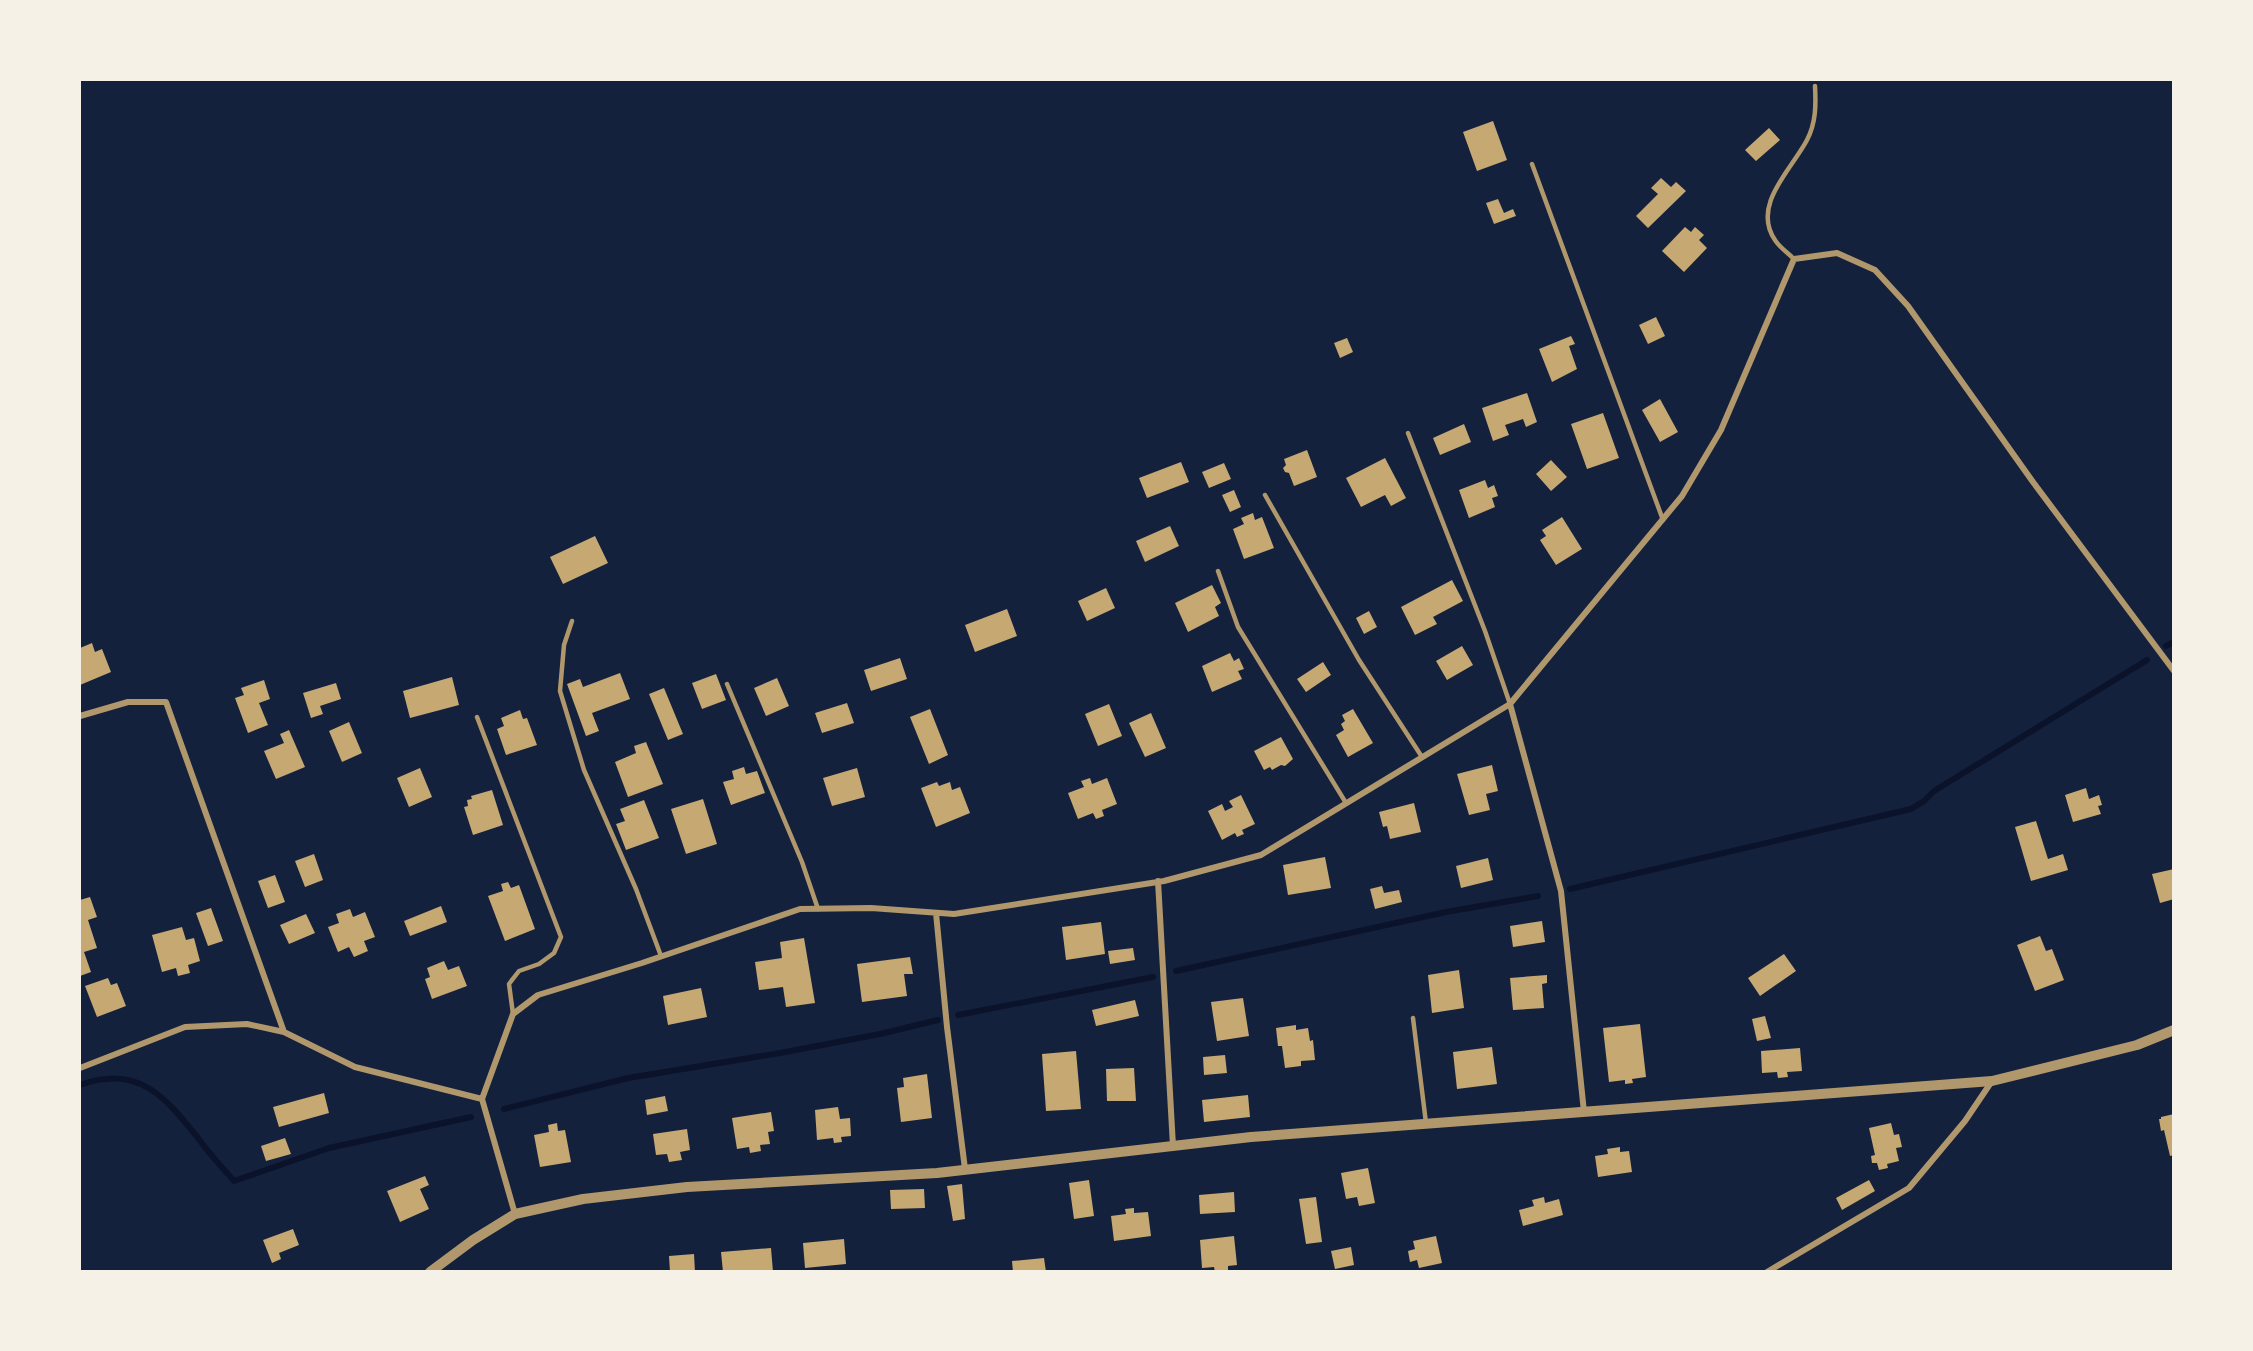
<svg xmlns="http://www.w3.org/2000/svg" width="2253" height="1351" viewBox="0 0 2253 1351" font-family="'Nunito Sans',sans-serif">
  <style>
    .lines { fill: none; stroke-linecap: round; stroke-linejoin: round }
    .stream { stroke: #0b132b; stroke-width: 6 }
    .building { fill: #c6a872 }
    .service { stroke: #b1986c; stroke-width: 4.5 }
    .minor { stroke: #b1986c; stroke-width: 6 }
    .tertiary { stroke: #b1986c; stroke-width: 10 }
  </style>
  <rect width="100%" height="100%" fill="#14213d"/>
  <g class="lines">
    <path class="stream" d="M2166,646L2174,642
      M1570,889L1911,809L1924,801L1934,791L2147,660
      M1176,971L1446,912L1538,896
      M958,1015L1153,977
      M80,1085C140,1063 167,1099 201,1142C211,1156 223,1168 234,1181L329,1148L471,1117
      M504,1109L628,1078L780,1053L880,1034L938,1020"/>
  </g>
  <path class="building" d="M1493,121L1507,160L1477,171L1463,132Z
    M1769,128L1780,140L1756,161L1745,150Z
    M1661,178L1671,187L1676,182L1686,191L1648,228L1636,216L1658,194L1651,188Z
    M1498,199L1504,213L1513,209L1516,216L1494,224L1486,203Z
    M1685,227L1691,232L1695,227L1704,235L1699,240L1707,248L1684,272L1662,251Z
    M1656,317L1665,336L1648,344L1639,325Z
    M1571,336L1575,344L1569,346L1577,369L1552,382L1539,349Z
    M1347,338L1353,352L1340,358L1334,343Z
    M1527,393L1537,422L1526,427L1523,419L1505,425L1509,435L1493,441L1482,408Z
    M1660,399L1678,432L1660,442L1642,410Z
    M1603,413L1619,458L1587,469L1571,424Z
    M1464,424L1471,442L1440,455L1433,438Z
    M1307,450L1317,477L1294,486L1289,473L1285,472L1283,468L1286,465L1284,459Z
    M1385,458L1406,498L1391,506L1385,495L1361,507L1346,478Z
    M1551,460L1567,477L1551,491L1536,474Z
    M1181,462L1189,482L1147,498L1139,478Z
    M1224,463L1231,479L1209,488L1202,472Z
    M1485,480L1488,488L1494,485L1498,496L1492,498L1495,507L1469,518L1459,490Z
    M1234,490L1241,507L1230,512L1222,495Z
    M1253,513L1255,520L1262,517L1274,548L1244,559L1233,529L1244,524L1241,518Z
    M1562,517L1582,549L1556,565L1540,540L1546,536L1542,530Z
    M1170,526L1179,546L1145,562L1136,541Z
    M595,536L608,563L563,584L550,557Z
    M1452,580L1463,601L1433,617L1437,624L1415,635L1401,607Z
    M1212,585L1221,603L1215,607L1219,616L1188,632L1175,603Z
    M1106,588L1115,608L1087,621L1078,601Z
    M1007,609L1017,636L975,652L965,625Z
    M1369,611L1377,627L1364,634L1356,618Z
    M92,643L95,652L102,649L111,672L80,685V648Z
    M1462,646L1473,665L1447,680L1436,661Z
    M1230,653L1234,661L1239,658L1244,669L1238,671L1242,679L1212,692L1202,666Z
    M900,658L907,679L871,691L864,670Z
    M1323,662L1331,675L1306,692L1297,679Z
    M620,673L630,699L592,713L599,731L586,736L567,684L580,679L583,687Z
    M716,674L726,700L702,709L692,683Z
    M452,677L459,705L410,718L403,691Z
    M777,678L789,706L766,716L754,688Z
    M264,680L270,699L259,703L268,725L248,733L235,698L244,695L241,688Z
    M336,683L341,699L320,706L323,714L311,718L303,693Z
    M664,688L683,734L668,740L649,694Z
    M847,703L854,723L822,733L815,713Z
    M1109,704L1122,736L1098,746L1085,714Z
    M930,709L948,755L929,764L910,717Z
    M1353,709L1373,743L1348,757L1336,735L1344,730L1341,724L1345,721L1342,715Z
    M520,710L523,719L527,718L537,745L506,755L497,729L504,726L501,718Z
    M1151,713L1166,748L1145,757L1129,723Z
    M349,722L362,753L342,762L329,731Z
    M289,730L305,767L276,779L264,751L284,743L280,734Z
    M1281,737L1293,759L1285,766L1281,765L1272,770L1270,767L1264,770L1254,751Z
    M646,742L663,784L628,797L615,762L636,753L634,746Z
    M1492,765L1498,791L1486,794L1490,810L1469,815L1457,774Z
    M744,767L746,774L757,771L765,793L731,805L723,782L734,779L732,771Z
    M420,768L432,797L409,807L397,778Z
    M857,768L865,797L832,806L823,778Z
    M1090,778L1092,784L1107,778L1117,804L1102,810L1104,816L1096,819L1093,813L1078,819L1068,793L1084,787L1081,781Z
    M937,782L939,786L950,782L952,790L960,787L970,813L936,827L921,788Z
    M2086,788L2089,799L2099,795L2102,805L2098,806L2101,814L2073,822L2065,795Z
    M492,790L503,825L473,835L464,807L468,806L467,800L472,799L471,796Z
    M1241,795L1255,824L1242,830L1244,834L1237,837L1235,833L1222,840L1208,811L1222,804L1225,811L1233,807L1229,801Z
    M703,799L717,844L686,854L671,809Z
    M644,800L659,838L626,850L616,824L625,821L620,809Z
    M1414,803L1421,832L1390,839L1387,826L1383,827L1379,812Z
    M2036,821L2048,859L2063,854L2068,870L2031,881L2015,827Z
    M314,854L323,880L305,887L295,861Z
    M1325,857L1331,888L1288,895L1283,865Z
    M1488,858L1493,880L1461,888L1456,866Z
    M2174,869V899L2160,903L2152,874Z
    M275,875L285,902L268,908L258,881Z
    M508,882L511,888L519,885L535,929L505,941L488,896L503,891L501,884Z
    M1382,886L1384,893L1399,890L1402,902L1375,909L1370,889Z
    M90,897L97,917L88,920L97,948L84,952L91,972L80,976V900Z
    M441,906L447,922L410,936L404,921Z
    M211,908L223,941L208,946L196,913Z
    M350,909L353,917L365,912L375,937L364,941L368,951L354,957L349,947L338,952L328,927L339,923L336,914Z
    M306,914L315,933L289,944L280,925Z
    M1542,921L1545,942L1513,947L1510,926Z
    M1101,922L1105,954L1066,960L1062,927Z
    M182,927L186,940L194,938L200,961L188,965L190,973L178,976L176,968L162,972L152,935Z
    M2040,936L2046,951L2052,949L2064,980L2035,991L2017,945Z
    M804,938L815,1003L786,1007L783,987L759,990L755,962L782,958L780,942Z
    M1133,948L1135,960L1110,964L1108,951Z
    M1784,954L1796,971L1760,996L1748,978Z
    M910,957L913,974H904L907,996L862,1002L857,964Z
    M444,961L448,970L459,966L467,986L432,999L425,979L430,977L427,968Z
    M1459,970L1464,1008L1432,1013L1428,975Z
    M1547,975V983L1542,984L1544,1008L1513,1010L1510,978Z
    M108,978L111,985L117,983L126,1006L97,1017L85,986Z
    M701,988L707,1017L668,1025L663,996Z
    M1243,998L1249,1036L1217,1041L1211,1002Z
    M1135,1000L1139,1016L1096,1026L1092,1010Z
    M1765,1016L1771,1038L1757,1041L1752,1019Z
    M1640,1024L1646,1077L1632,1079L1633,1083L1625,1084V1080L1609,1082L1603,1028Z
    M1296,1025V1030L1308,1028L1310,1041L1313,1040L1315,1060L1301,1061V1066L1285,1068L1282,1046H1278L1276,1028Z
    M1492,1047L1497,1084L1457,1089L1453,1052Z
    M1800,1048L1802,1071L1787,1072L1788,1077L1778,1078L1777,1072L1762,1073L1761,1051Z
    M1076,1051L1081,1109L1046,1111L1042,1054Z
    M1225,1055L1227,1073L1204,1075L1203,1057Z
    M1134,1068L1136,1101H1107L1106,1069Z
    M927,1074L932,1118L901,1122L897,1088L904,1087L903,1078Z
    M324,1093L329,1113L279,1127L273,1107Z
    M1248,1095L1250,1117L1204,1122L1202,1100Z
    M665,1096L668,1111L647,1115L645,1100Z
    M838,1107L840,1119L850,1118L851,1136L841,1137L842,1142L834,1143L833,1138L817,1140L815,1110Z
    M771,1112L774,1131L768,1132L770,1144L760,1145L761,1151L750,1153L749,1147L737,1149L732,1118Z
    M2174,1114V1155L2170,1156L2164,1130L2161,1131L2159,1119H2161V1117Z
    M557,1123L558,1131L565,1130L571,1162L540,1167L534,1135L549,1132L548,1125Z
    M1891,1123L1894,1135L1899,1134L1902,1147L1896,1148L1899,1161L1887,1164L1888,1168L1879,1170L1877,1163H1872L1871,1156L1875,1155L1869,1128Z
    M687,1129L690,1150L680,1152L682,1160L669,1162L667,1154L656,1155L653,1134Z
    M285,1138L291,1154L266,1161L261,1146Z
    M1620,1147V1152L1629,1151L1632,1172L1598,1177L1595,1156L1608,1154L1607,1149Z
    M1368,1168L1375,1203L1359,1206L1357,1197L1346,1199L1341,1173Z
    M425,1176L429,1185L420,1189L429,1209L400,1222L387,1191Z
    M1089,1180L1094,1216L1074,1219L1069,1183Z
    M1869,1180L1875,1191L1842,1210L1836,1198Z
    M962,1184L965,1219L953,1221L947,1186Z
    M924,1189L925,1208L891,1209L890,1190Z
    M1234,1192L1235,1212L1200,1214L1199,1195Z
    M1316,1197L1322,1242L1306,1244L1299,1199Z
    M1544,1197L1545,1203L1559,1199L1563,1215L1523,1226L1519,1210L1534,1206L1532,1200Z
    M1134,1208V1213L1148,1212L1151,1236L1114,1241L1111,1216L1126,1214L1125,1209Z
    M293,1229L299,1245L279,1253L281,1259L272,1263L263,1240Z
    M1234,1236L1237,1265L1228,1266V1272H1215L1214,1267L1202,1268L1200,1240Z
    M1436,1236L1442,1263L1419,1268L1417,1260L1410,1262L1408,1251L1415,1249L1413,1241Z
    M844,1239L846,1264L805,1268L803,1243Z
    M1351,1247L1354,1265L1335,1269L1331,1251Z
    M771,1248L773,1272H723L721,1252Z
    M694,1254L695,1272H670L669,1256Z
    M1044,1258L1046,1272H1013L1012,1261Z"/>
  <g class="lines">
    <path class="service" d="M1532,164L1663,520
      M1794,259C1788,253 1779,247 1775,240C1751,205 1792,169 1807,140C1816,123 1816,105 1815,86
      M1408,433L1485,631L1510,704
      M1265,495L1359,660L1422,757
      M1218,571L1238,627L1346,803
      M572,621L564,645L560,691L584,770L636,889L661,956
      M727,684L802,862L818,909
      M477,717L561,937L554,953L539,964L519,971L509,984L513,1014
      M1413,1018L1426,1123"/>
    <path class="minor" d="M80,716L128,702H166L284,1032L355,1067L482,1099
      M1158,881L1173,1146
      M936,913L947,1027L965,1169
      M80,1068L185,1027L247,1024L284,1032
      M1584,1112L1561,891L1510,704L1682,496L1721,430L1794,259L1837,253L1875,270L1908,306L2033,482L2174,671
      M515,1214L482,1099L513,1014L538,995L642,963L800,909L871,908L954,914L1164,881L1261,855L1510,704
      M1767,1272L1909,1188L1965,1121L1992,1081"/>
    <path class="tertiary" d="M430,1272L473,1240L515,1214L583,1199L687,1187L937,1173L1251,1137L1992,1081L2137,1045L2174,1030"/>
  </g>
  <rect width="2253" height="1351" fill="none" stroke="#f6f1e7" stroke-width="162"/>
</svg>
